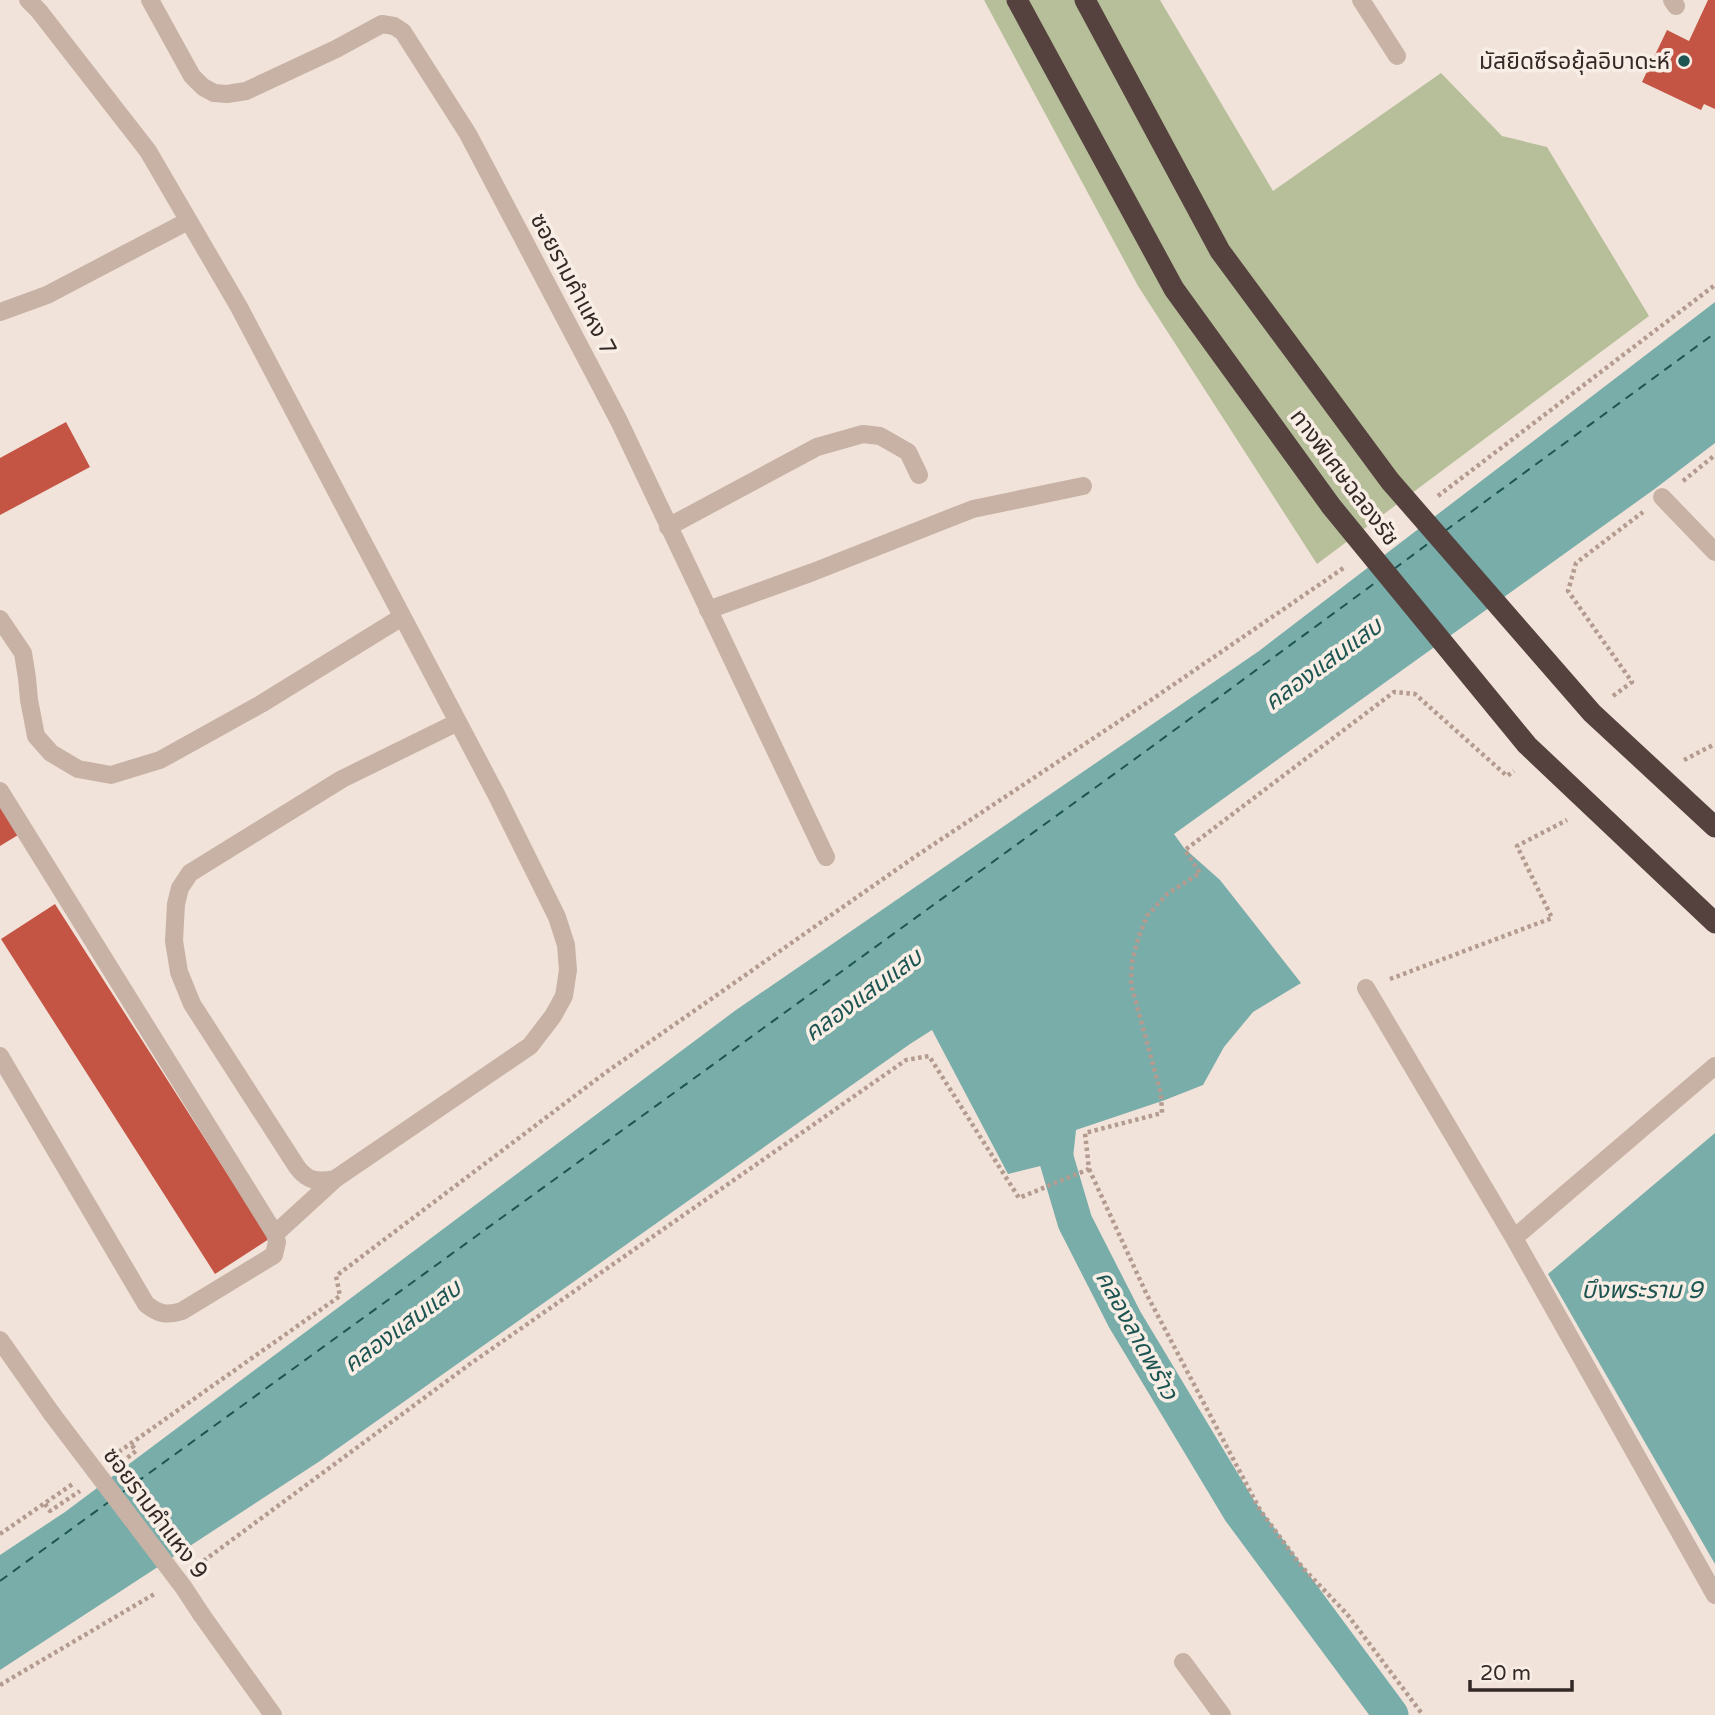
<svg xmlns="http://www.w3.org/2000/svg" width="1715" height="1715" viewBox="0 0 1715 1715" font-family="'Varela Round','Noto Sans Thai',sans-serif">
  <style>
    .green { fill: #b7bf9a }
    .water { fill: #79adaa }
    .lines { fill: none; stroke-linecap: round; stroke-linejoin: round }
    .canal { stroke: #79adaa; stroke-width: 35 }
    .ferry { stroke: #1d5552; stroke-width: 2; stroke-dasharray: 9 7; stroke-linecap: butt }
    .building { fill: #c45544 }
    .path { stroke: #b49b90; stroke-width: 4.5; stroke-dasharray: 3.5 3.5; stroke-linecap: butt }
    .lane { stroke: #c8b2a5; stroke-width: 18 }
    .street { stroke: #c8b2a5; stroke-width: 18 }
    .street-bridge { stroke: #c8b2a5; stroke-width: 18 }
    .highway-bridge { stroke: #55423e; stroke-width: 21 }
    .poi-dot { fill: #1d5552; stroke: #f9eee5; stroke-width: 2.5 }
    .labels { text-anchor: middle; stroke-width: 7; stroke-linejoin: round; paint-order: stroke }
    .poi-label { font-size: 23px; fill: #342926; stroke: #f9eee5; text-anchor: end }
    .street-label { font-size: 23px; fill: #342926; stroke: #f9eee5 }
    .water-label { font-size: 24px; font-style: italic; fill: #1d5552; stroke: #f9eee5 }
  </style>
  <rect width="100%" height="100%" fill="#f1e3d9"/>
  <path class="green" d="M984,0H1160L1273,191L1441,73L1502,136L1547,147L1649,316L1317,564L1138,286Z"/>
  <path class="water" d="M1715,302V443L1656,488L1174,834L1184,848L1220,880L1301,983L1253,1012L1224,1047L1203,1085L1165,1100L1076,1130L1073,1158L1008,1174L932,1030L910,1044L320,1461L0,1670V1555L65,1512L736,1010L1259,651Z
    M1715,1133V1564L1548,1274Z"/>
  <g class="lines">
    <path class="canal" d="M1044,1117L1075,1222L1125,1320L1240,1511L1391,1715"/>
    <path class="ferry" d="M1445,531L1715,333
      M1394,569L1429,543
      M123,1492L1150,748L1379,580
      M0,1581L110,1501"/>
  </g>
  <path class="building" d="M1708,0H1715V109L1704,104L1701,110L1642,82L1667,30L1689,41Z
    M66,422L90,467L0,515V458Z
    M0,795L23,832L0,846Z
    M55,904L269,1239L215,1274L1,939Z"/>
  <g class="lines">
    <path class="path" d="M1683,481L1715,455
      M1438,496L1715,285
      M1613,696L1632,682L1568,591L1576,563L1643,512
      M1684,760L1715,744
      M1390,979L1552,918L1517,846L1567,820
      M1089,1169L1147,1295L1260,1510L1302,1567L1347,1614L1423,1715
      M113,1456L340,1296L336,1276L605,1073L916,856L1154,698L1345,567
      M122,1462L136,1451L131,1444
      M45,1504L50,1511L80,1491
      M0,1534L74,1483
      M198,1565L470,1364L906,1060L929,1056L1019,1198L1089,1169L1085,1133L1162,1113L1161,1094L1131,984L1132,962L1138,939L1147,916L1167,894L1200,873L1185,850L1394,692L1415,694L1507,776L1514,771
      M0,1685L156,1593"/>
    <path class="lane" d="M28,0L39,11L148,151L239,307L496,794L557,917L566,945L568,970L564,996L553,1016L530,1046L335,1179C318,1182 308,1182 297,1167L192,1004L179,972L174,941L176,904L180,888L190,873L342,779L458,722
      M1672,0L1676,6
      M0,312L47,295L188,221
      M0,619L23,653L27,678L29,700L36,736L51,753L78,769L111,775L160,760L261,704L402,617
      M0,791L275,1234L277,1242L274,1255L182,1311C167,1316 158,1314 146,1304L0,1056
      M275,1234L334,1180"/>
    <path class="street" d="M150,0L192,76L203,87L214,93L227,94L246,91L336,49L382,24L394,26L403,32L468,134L619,421L826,857
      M1361,0L1397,56
      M1662,497L1715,552
      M668,527L817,447L863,434L880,436L908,452L919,475
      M708,610L813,572L973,509L1083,486
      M1366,988L1514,1238L1715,1595
      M1514,1238L1715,1066
      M0,1340L52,1414
      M201,1614L273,1715
      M1183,1662L1222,1715"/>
    <path class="street-bridge" d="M52,1414L184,1588L201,1614"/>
    <path class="highway-bridge" d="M1017,0L1174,289L1331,506L1527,745L1715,923
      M1085,0L1220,251L1390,481L1592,713L1715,827"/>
  </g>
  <circle class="poi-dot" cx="1684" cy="61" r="7"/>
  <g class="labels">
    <g class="poi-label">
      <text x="1670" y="69">มัสยิดซีรอยุ้ลอิบาดะห์</text>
    </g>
    <g class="street-label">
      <text transform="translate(574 284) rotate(62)" y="8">ซอยรามคำแหง 7</text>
      <text transform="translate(1345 477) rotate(53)" y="8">ทางพิเศษฉลองรัช</text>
      <text transform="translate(156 1513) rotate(53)" y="8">ซอยรามคำแหง 9</text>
    </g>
    <g class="water-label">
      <text transform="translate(1323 664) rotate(-36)" y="8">คลองแสนแสบ</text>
      <text transform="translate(863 995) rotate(-36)" y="8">คลองแสนแสบ</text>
      <text x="1642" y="1298">บึงพระราม 9</text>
      <text transform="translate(402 1326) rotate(-36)" y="8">คลองแสนแสบ</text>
      <text transform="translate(1137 1335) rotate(61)" y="8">คลองลาดพร้าว</text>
    </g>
  </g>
  <path d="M1470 1680v10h102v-10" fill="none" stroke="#342926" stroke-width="3.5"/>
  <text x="1480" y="1680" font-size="21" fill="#342926" stroke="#f9eee5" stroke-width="5" paint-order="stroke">20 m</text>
</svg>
